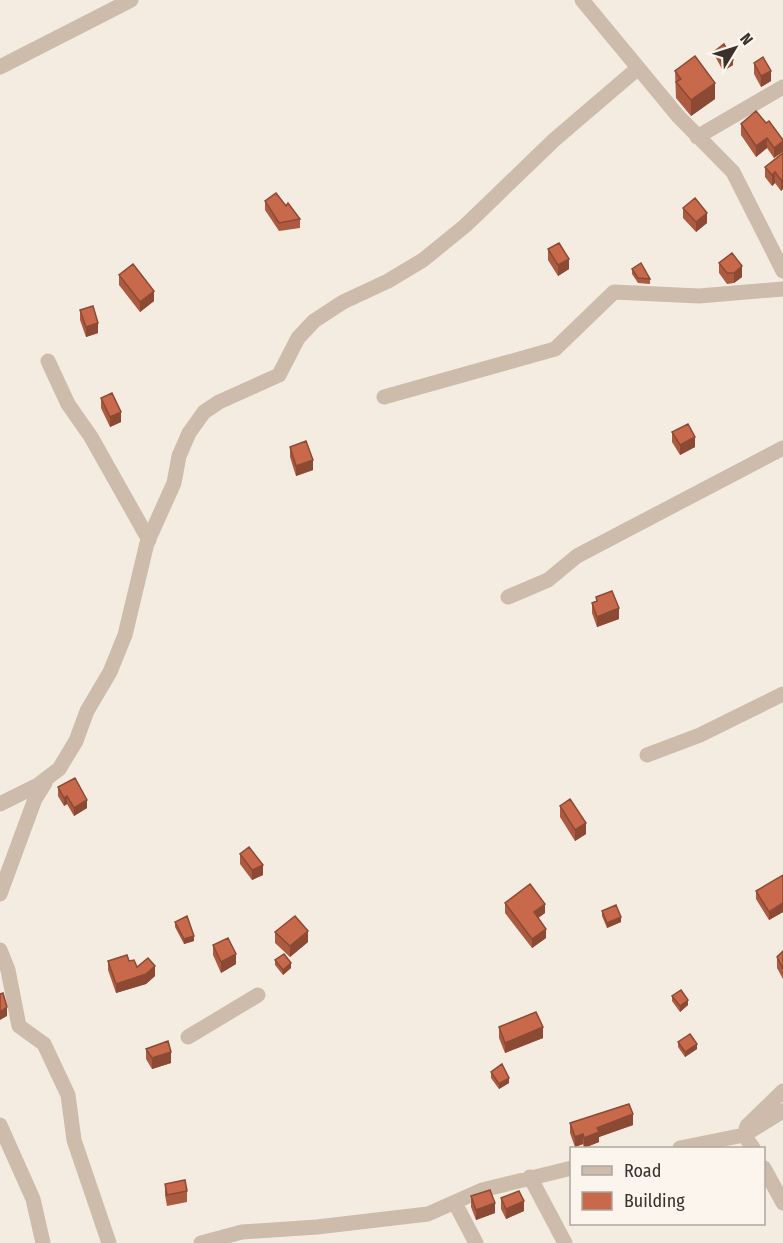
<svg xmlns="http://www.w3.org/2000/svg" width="783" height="1243" viewBox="0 0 783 1243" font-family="'Fira Sans Condensed',sans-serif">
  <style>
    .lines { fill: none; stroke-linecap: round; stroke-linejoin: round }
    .minor { stroke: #cdbbac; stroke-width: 15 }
    .wall { fill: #ac5a40 }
    .shaded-wall { fill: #8c4a34 }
    .building { fill: #c8694b; stroke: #8c4a34; stroke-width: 1.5 }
  </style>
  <rect width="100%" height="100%" fill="#f4ebe1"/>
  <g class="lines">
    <path class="minor" d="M582,0L678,116L733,172L783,271
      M0,67L131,0
      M697,137L783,87
      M48,361L68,404L91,437L149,540
      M384,397L555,349L614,292L699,296L783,289
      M508,597L548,580L577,556L783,448
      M647,755L700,735L783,694
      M0,804L38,785L59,769L76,741L87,711L110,672L125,635L147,543L174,483L179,456L189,433L204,412L219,402L279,375L298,338L314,321L343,302L388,281L423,260L466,225L554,140L637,69
      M0,894L35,799L45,783
      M0,950L8,970L19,1026L44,1044L68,1095L74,1140L109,1243
      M188,1037L258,995
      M0,1125L33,1199L43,1243
      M680,1148L744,1135L783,1111
      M753,1148L744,1135L747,1126L783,1091
      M764,1168L783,1203
      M530,1177L565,1243
      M455,1203L476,1243
      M201,1243L242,1232L317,1227L428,1214L482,1190L572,1168"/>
  </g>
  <path class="wall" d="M715,51L733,65L723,71L715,56Z
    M754,63L771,81L761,87L754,74Z
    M675,71L715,99L691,116L676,98Z
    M766,123L783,140L774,158L767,148L756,157L741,135V124Z
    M783,153V189L781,191L775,183L772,186L765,177V167Z
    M265,201L286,206L300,219V228L279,231L265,210Z
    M683,208L707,223L696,232L683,218Z
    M548,249L569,269L558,276L548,260Z
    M719,263L742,277L734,283L727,284L719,273Z
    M632,269L650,279V284L638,283L632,274Z
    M119,275L154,301L140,312L119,285Z
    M80,310L98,333L86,337L80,320Z
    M101,398L121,422L110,427L101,408Z
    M672,432L695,447L680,455L672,442Z
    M290,447L313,470L296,476L290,457Z
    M596,597L619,619L597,627L592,613V603L596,601Z
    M58,787L87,808L74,816L67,804L64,806L58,796Z
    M560,806L586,834L575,841L560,817Z
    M240,854L263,875L252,880L240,864Z
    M756,891L783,912L769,920L756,899Z
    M505,903L545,913L538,918L546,938L532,948L505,913Z
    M602,911L621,922L607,928L602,916Z
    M175,922L194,941L184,944L175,927Z
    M275,932L308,942L290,957L275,943Z
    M213,945L236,964L221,973L213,955Z
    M783,951V979L777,968V957Z
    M275,960L291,968L283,975L275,965Z
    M108,961H129L137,967L155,976L146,984L116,993L108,970Z
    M672,996L688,1005L680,1012L672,1001Z
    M499,1027L543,1038L505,1053L499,1038Z
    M678,1042L697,1049L685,1057L678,1047Z
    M146,1049L171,1063L152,1069L146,1059Z
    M491,1072L509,1083L499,1089L491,1078Z
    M570,1123L633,1125L599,1137V1142L584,1148L583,1144L575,1147L570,1133Z
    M165,1184L187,1191V1202L167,1206L165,1195Z
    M471,1196L495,1213L476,1220L471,1207Z
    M501,1198L524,1211L506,1219L501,1209Z"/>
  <path class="shaded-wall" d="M733,60V65L723,71V65Z
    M771,71V81L761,87V76Z
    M715,83V99L691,116V100Z
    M767,138V148L756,157V146Z
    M783,141V152L774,158V148Z
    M775,172V183L772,186V175Z
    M783,179V189L781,191V180Z
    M707,213V223L696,232V222Z
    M569,259V269L558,276V265Z
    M742,266V277L734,283V273Z
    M154,291V301L140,312V302Z
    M98,323V333L86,337V327Z
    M121,412V422L110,427V417Z
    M695,437V447L680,455V445Z
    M313,460V470L296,476V466Z
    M619,608V619L597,627V617Z
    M67,796V804L64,806V798Z
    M87,800V808L74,816V808Z
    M586,823V834L575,841V830Z
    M263,865V875L252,880V870Z
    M783,903V912L769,920V912Z
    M545,904V913L534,921V912Z
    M621,917V922L607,928V923Z
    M546,929V938L532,948V939Z
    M308,931V942L290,957V946Z
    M194,936V941L184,944V939Z
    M236,954V964L221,973V962Z
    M291,963V968L283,975V970Z
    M155,966V976L146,984L116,993V984Z
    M688,1000V1005L680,1012V1006Z
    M7,1007V1016L0,1020V1012Z
    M543,1027V1038L505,1053V1043Z
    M697,1044V1049L685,1057V1052Z
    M171,1052V1063L152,1069V1058Z
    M509,1078V1083L499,1089V1084Z
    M633,1114V1125L599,1137V1142L584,1148V1138L597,1128Z
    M583,1134V1144L575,1147V1137Z
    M524,1201V1211L506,1219V1209Z
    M495,1203V1213L476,1220V1210Z"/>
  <path class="building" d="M724,44L733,60L723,65L715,51Z
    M695,56L715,83L691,100L676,82L681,79L675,71Z
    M763,57L771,71L761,76L754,63Z
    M756,111L766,123L769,121L783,140V141L774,148L767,138L756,146L741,124Z
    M783,153V179L781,180L775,172L772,175L765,167Z
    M276,193L286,206L288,203L300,219L279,223L265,201Z
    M695,198L707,213L696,222L683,208Z
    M559,243L569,259L558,265L548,249Z
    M732,253L742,266L734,273H727L719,263Z
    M641,263L650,279L638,278L632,269Z
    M133,264L154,291L140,302L119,275Z
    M93,306L98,323L86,327L80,310Z
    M112,393L121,412L110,417L101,398Z
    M688,424L695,437L680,445L672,432Z
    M306,441L313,460L296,466L290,447Z
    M612,591L619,608L597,617L592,603L597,601L596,597Z
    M75,778L87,800L74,808L67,796L64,798L58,787Z
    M570,799L586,823L575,830L560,806Z
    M249,847L263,865L252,870L240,854Z
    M783,875V903L769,912L756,891Z
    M530,884L545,904L534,912L546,929L532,939L505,903Z
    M616,905L621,917L607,923L602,911Z
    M187,916L194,936L184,939L175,922Z
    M295,916L308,931L290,946L275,932Z
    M228,938L236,954L221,962L213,945Z
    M783,951V969L777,957Z
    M284,954L291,963L283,970L275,960Z
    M127,955L129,961L134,960L137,967L148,958L155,966L146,974L116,984L108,961Z
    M681,990L688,1000L680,1006L672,996Z
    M3,993L7,1007L0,1012V994Z
    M536,1012L543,1027L505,1043L499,1027Z
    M690,1034L697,1044L685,1052L678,1042Z
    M168,1041L171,1052L152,1058L146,1049Z
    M502,1064L509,1078L499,1084L491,1072Z
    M629,1104L633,1114L597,1128L599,1132L584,1138L583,1134L575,1137L570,1123Z
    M185,1180L187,1191L167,1195L165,1184Z
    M490,1190L495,1203L476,1210L471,1196Z
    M519,1191L524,1201L506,1209L501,1198Z"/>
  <rect x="570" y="1147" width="195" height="78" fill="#fbf5ee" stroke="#aea6a0" stroke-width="1.5"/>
  <rect x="582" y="1166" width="30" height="9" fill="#cdbbac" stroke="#aea6a0" stroke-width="1.5"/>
  <text x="624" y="1177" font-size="18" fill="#3b302b">Road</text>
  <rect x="582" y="1192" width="30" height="18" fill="#c8694b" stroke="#aea6a0" stroke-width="1.5"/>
  <text x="624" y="1207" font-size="18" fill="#3b302b">Building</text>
  <g transform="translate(735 48) rotate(52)" stroke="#fbf5ee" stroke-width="4.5" paint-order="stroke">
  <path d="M0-4.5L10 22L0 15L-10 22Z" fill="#3b302b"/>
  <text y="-9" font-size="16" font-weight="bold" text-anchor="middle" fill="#3b302b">N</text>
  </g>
</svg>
